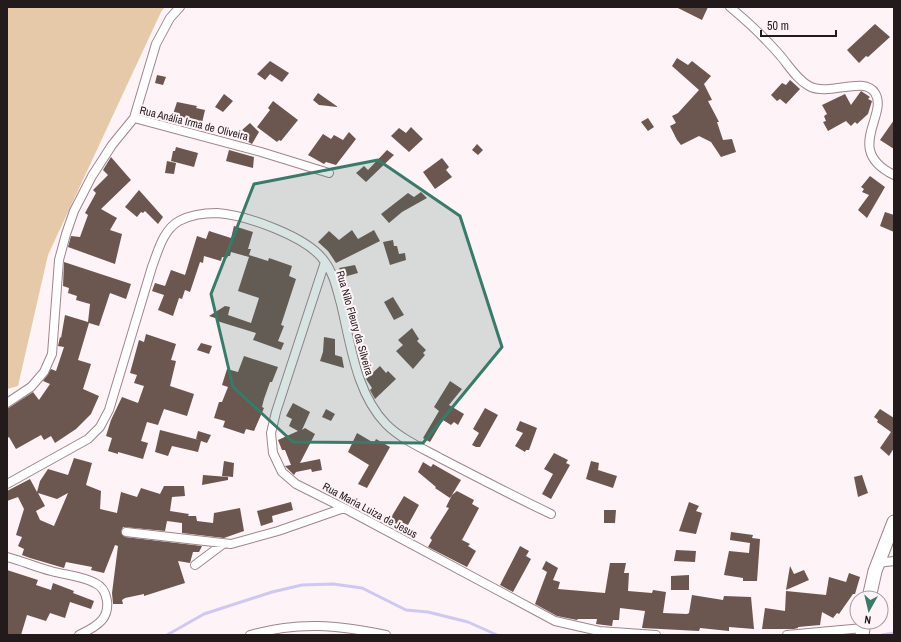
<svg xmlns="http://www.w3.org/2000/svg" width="901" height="642" viewBox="0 0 901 642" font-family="'Archivo Narrow',sans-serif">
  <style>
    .green { fill: #e6c9a9 }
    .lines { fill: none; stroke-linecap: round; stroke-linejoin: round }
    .stream { stroke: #cfc9f1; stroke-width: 3 }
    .building { fill: #6c5650; fill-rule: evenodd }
    .street-casing { stroke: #9e858b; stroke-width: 10 }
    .primary-casing { stroke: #9e858b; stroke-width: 15 }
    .street { stroke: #fff; stroke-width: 8 }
    .primary { stroke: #fff; stroke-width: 13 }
    .marked { fill: #3a7a69; fill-opacity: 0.2; stroke: #3a7a69; stroke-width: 3; stroke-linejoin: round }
    .labels { text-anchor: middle; stroke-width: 4; stroke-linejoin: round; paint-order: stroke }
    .street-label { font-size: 11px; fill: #231a1c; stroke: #fef3f6 }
  </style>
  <rect width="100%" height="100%" fill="#fef3f6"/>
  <path class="green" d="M7,7H165L161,12L48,255L18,386L7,389Z"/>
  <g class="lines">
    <path class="stream" d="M167,635L204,614L272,592L302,585L333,584L362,588L406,610L428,612L468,622L497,635
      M882,635L894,633"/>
  </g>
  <path class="building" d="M676,7H708L702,20Z
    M875,24L890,37L868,57L866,56L859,63L847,50Z
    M677,58L688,65L692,61L711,76L704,84L712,100L708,101L719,122H717L723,140L732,139L736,152L721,157L711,142L699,136L681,145L677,140L670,126L676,123L672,116L678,113L699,90L672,66Z
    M270,61L289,73L282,82L270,74L265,80L257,74Z
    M157,75L166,77L163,85L155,83Z
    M790,80L800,89L786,104L780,99L777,101L771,95L782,83L786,85Z
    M861,91L870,97L868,99L872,101L868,114L857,124L855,122L851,126L846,121L828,131L823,122L826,121L824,116L827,114L822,105L845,94L851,105Z
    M318,93L338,107L319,105L313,100Z
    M224,94L233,101L223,112L215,107Z
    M273,101L298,120L281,141L279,140L277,142L257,127L270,110L268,108Z
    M177,102L197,106L196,108L205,110L202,123L173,114Z
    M648,118L654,127L648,131L641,122Z
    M894,120V149L880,140Z
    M250,123L259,132L252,144L243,139L247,134L242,130Z
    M411,127L423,139L409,152L391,136L399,128L406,133Z
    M349,132L356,139L336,165L326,162L324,164L308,155L323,134L331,139L334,135L343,140Z
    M477,144L483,150L478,155L472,150Z
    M176,147L198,153L194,167L171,161L173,151H175Z
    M229,150L254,157L253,168L226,161Z
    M387,150L394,155L366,182L356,173L364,166L368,170Z
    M111,157L131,180L101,209L117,218L110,230L122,234L115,264L68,247L71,236L80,237L88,215L85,213L96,193L93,190L108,175L103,170Z
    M442,158L449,167L446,170L452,177L435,189L423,172Z
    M167,161L176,163L174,174L165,173Z
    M870,176L885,187L867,218L858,210L869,195L862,192L864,189L861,187Z
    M139,190L163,217L158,224L145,211L143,213L141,212L137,217L125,207Z
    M421,192L427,198L402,212L389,223L381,214L408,193L414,197Z
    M885,212L894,215V232L880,226Z
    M234,226L253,232L248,249H251L249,255L268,261L269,258L292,266L289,276L296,279L281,325L284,326L278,341L284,343L281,350L253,340L256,333L217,321L218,319L209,316L225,306L230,307L228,315L251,323L259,298L238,291L249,257L231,252L230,256H228L227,258L222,257L221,261L204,256L203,263L200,262L190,292L185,290L182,299L179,298L173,316L158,310L164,295L152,291L155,283L165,286L171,270L185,275L197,236L206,239L209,231L231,238Z
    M352,230L358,239L374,230L380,241L336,263L328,251L318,242L329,231L339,240Z
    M393,240L394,246H397L399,254L405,253L406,260L390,265L383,242Z
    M64,262L131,284L126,299L110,293L99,326L89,323L78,360L91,364L83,389L99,396L91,414L76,429L55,443L51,436L44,440L41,435L16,449L9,437L7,438V409L33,392L39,400L50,384L43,381L51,369L56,371L64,347L58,346L60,337L61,338L65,315L88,322L90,304L76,300L77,296L68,293L69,288L63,286Z
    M355,265L358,273L340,278L338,271L340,270L339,268Z
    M393,297L404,315L394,320L384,302Z
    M412,328L419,339L417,341L426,350L423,353L425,355L413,369L396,351L403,345L398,340Z
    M146,334L176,344L171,360L176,361L170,386L194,394L187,416L164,409L158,425L147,422L141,441L148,443L143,459L118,452V454L108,451L112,438L106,436L111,420L122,397L138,403L144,386L134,383L137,375L130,373L139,340L144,342Z
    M324,337L335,339V355L342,357L344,368L320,361L323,352Z
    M201,343L212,346L209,354L197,350Z
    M244,356L278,367L272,382H270L264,399L262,407L264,408L254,431L246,429L244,434L223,427L225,421L214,418L219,402H222L228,387L222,385L227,369L238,372Z
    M380,366L386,373L388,371L396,379L375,399L370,390L372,388L366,379Z
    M450,381L462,389L449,405L464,414L458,425L454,422L451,425L443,420L430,442L423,438L439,411L434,407Z
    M293,403L310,412L302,430L305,428L315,434L300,463L320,459L322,470L312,472L311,469L296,472L294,475L285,466L291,465L285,450H282L278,440L298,431L289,426L292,419L286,416Z
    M485,408L498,415L480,447H476L472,445L479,433L473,429Z
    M326,409L335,414L331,421L322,417Z
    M880,409L894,418V448L889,456L880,448L891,432L877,422L878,420L874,417Z
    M520,421L537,428L529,450H526L525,452L515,446L523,433L516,430Z
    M160,430L199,440L196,439L198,431L211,435L207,443L201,441L198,452L172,446L168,456L155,452Z
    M357,433L374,443L376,439L390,447L367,488L358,484L369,465L348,452Z
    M554,453L568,460L566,463L570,465L551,499L542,494L553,474L544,469Z
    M74,458L92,463L86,485L101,491L100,509L117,513L121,492L137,497L141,488L160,494L164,486H184L185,496L172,497L170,511L189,514L188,516H196L197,521L213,523L214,513L240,508L244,531L224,538L182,533V523L167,521L165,531L123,527L121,532L125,537L202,546L199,552H193L190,563L178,561L185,583L144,596V594L125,598L122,600L123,604H113L112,593L118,546L115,545L104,573L91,570L92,567L66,562L64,568L30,558L22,555L24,549L18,546L22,537L16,535L24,509L18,497L7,501V491L30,479L37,492L40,481L48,469L68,475ZM38,493L57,499L68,493L54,526L40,520L36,511L45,506Z
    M224,461L234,463L233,477L222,476Z
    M591,461L599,463L598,470L617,476L613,488L586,479Z
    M423,462L431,467L433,464L461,480L450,498L435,488L436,487L418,472Z
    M203,475L228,477V480L202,485Z
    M862,475L868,493L858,497L854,477Z
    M457,491L474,500L472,504L479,508L462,540L470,544L468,546L476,551L467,567L428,547L432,540L430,538L449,508L446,507L452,495Z
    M404,496L419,505L408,525L401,522L397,529L387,524Z
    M291,502L293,510L272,516L273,522L261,526L257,511Z
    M689,502L699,506L696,511L702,513L696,534L679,531Z
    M604,510H616L615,523H604Z
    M731,532L753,535L752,538L760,539L757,581H743V578L724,575L729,551L749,553L750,543L730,540Z
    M520,546L529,551L526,556L531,559L513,592L500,585Z
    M676,550L696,551L695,562L674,561Z
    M546,561L558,568L553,580L560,582L558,589L605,593L610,563H626L624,573H629L628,591L652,593L653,590L666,592L663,613L687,614L689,613L692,595L723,600L724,596L751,597L754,629L729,627V631L700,628L699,631L642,628L645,611L620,608L619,620H613L612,626L596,624L597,619H578L577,620L557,616L535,604L547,572L542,569Z
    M790,566L794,574L804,570L809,580L786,590Z
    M7,570L38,580L36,585L51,590L53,583L74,591L73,593L94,601L91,609L70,602L65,618L50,613L46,621L27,615L21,635H7Z
    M849,573L860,577L855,594H853L839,614L837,613L833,618L822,612L820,625L798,627V628L794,629H762L765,608L785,611L786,591L826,595L829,577L846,582Z
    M689,575V590H671V576Z"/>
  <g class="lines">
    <defs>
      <path id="street" d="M730,7C747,21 763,36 778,53C788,64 796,79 809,86C829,97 864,75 875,93C889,115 843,150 894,175
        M134,118L261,152L329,173
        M325,262L276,412L271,433L273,453L282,472L296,484L344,508L555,621L599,631L656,635
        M7,403L31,387L44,372L52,354L59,260L66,234L74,211L92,176L112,145L134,118L156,44L170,18L180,7
        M7,484L88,439L100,427L109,410L152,267C158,251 163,230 179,221C190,215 205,213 217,213C246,215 309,237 325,262C334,274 337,290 341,304C351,345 356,393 386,424C401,439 422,448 440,458C477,477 513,496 551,514
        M126,532L231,544L278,531L344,508
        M7,557C22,561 36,567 51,571C65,575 82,576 95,583C108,589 111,609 102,620C96,627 87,631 79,635
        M878,563L894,561
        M195,565L223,544
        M250,635C299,621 337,625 386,635
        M787,635L863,628"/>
      <path id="primary" d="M869,598L875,571L894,522
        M862,635L864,622"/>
    </defs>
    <use href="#street" class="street-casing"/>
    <use href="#primary" class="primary-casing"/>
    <use href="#street" class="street"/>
    <use href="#primary" class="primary"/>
  </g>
  <path class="marked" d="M378,160L460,216L502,347L423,443L293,442L233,387L211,294L254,184Z"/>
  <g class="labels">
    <g class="street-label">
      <text transform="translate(194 123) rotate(14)" y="4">Rua Anália Irma de Oliveira</text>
      <text transform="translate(355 323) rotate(74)" y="4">Rua Nilo Fleury da Silveira</text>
      <text transform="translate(370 510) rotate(28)" y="4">Rua Maria Luiza de Jesus</text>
    </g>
  </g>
  <rect width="901" height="642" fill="none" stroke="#231a1c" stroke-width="16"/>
  <g transform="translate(869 610) rotate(188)"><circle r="19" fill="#fef3f6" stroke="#a69c9f"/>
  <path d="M0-3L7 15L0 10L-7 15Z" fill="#3a7a69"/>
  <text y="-6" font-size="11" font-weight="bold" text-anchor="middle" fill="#231a1c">N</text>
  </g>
  <path d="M761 30v6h75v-6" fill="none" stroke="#231a1c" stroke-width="2"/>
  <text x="767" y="30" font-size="12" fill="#231a1c" stroke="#fef3f6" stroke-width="3" paint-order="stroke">50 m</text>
</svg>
